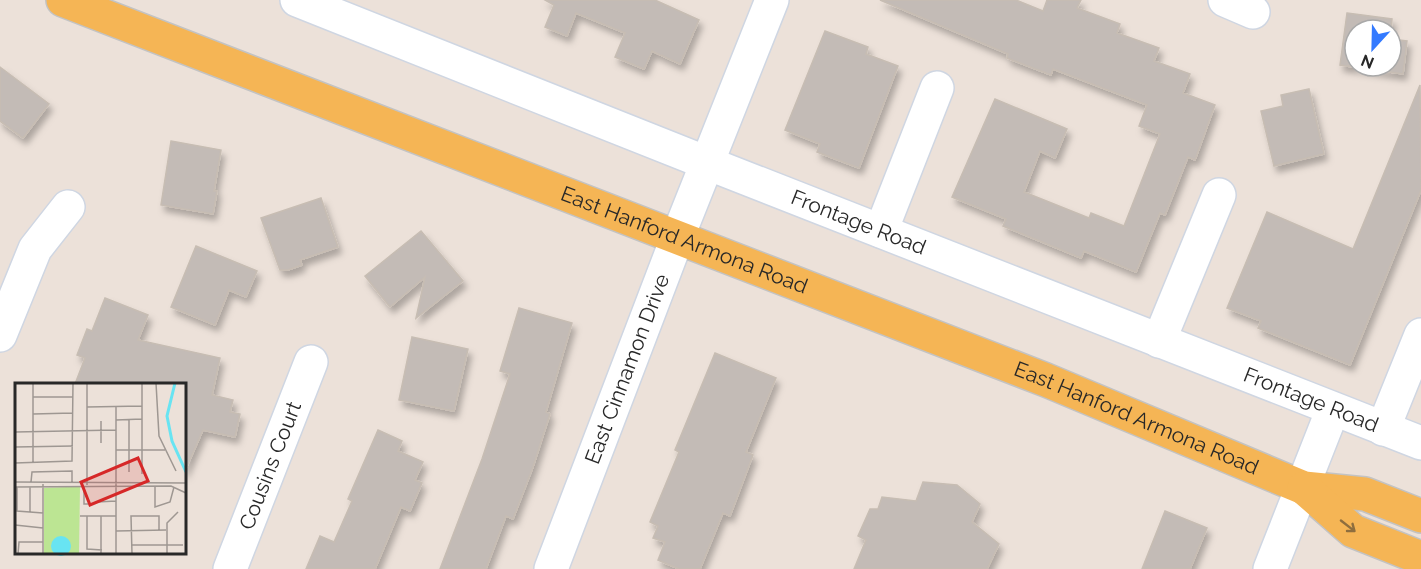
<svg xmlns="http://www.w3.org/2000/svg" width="1421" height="569" viewBox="0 0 1421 569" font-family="Raleway,sans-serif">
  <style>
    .building { fill: #c3bbb6; stroke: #c7bdb3; stroke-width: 1.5; filter: url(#shadow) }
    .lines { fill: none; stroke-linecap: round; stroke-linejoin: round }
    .minor-casing { stroke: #cfd6e2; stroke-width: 36 }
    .major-casing { stroke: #c3c3c3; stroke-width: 36 }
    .minor { stroke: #fff; stroke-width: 33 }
    .major { stroke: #f5b555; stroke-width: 33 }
    .oneway { stroke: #8e6e3e }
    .labels { text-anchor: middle; stroke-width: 6; stroke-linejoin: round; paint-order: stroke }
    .street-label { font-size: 21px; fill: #282828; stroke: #fff }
    .inset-river { fill: none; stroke: #68e4f2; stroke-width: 3 }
    .inset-road { fill: none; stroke: #9e9792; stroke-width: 1.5 }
    .view { fill: #d62828; fill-opacity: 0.15; stroke: #d62828; stroke-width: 3 }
    .inset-edge { fill: none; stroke: #282828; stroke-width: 3 }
  </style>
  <defs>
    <filter id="shadow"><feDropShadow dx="3.5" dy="6" stdDeviation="3" flood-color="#0004"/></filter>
  </defs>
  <rect width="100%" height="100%" fill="#ece1d9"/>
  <path class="building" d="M545,0H655L699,20L680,64L652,51L644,69L615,57L625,33L576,13L567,36L545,27L554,5Z
    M880,0H1016L1043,11L1047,0H1081L1077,8L1120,24L1117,33L1159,48L1154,61L1190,74L1183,93L1215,105L1195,160L1188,157L1165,215L1160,213L1136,272L1084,251L1081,258L1003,226L1006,219L952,197L995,99L1067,129L1055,158L1040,151L1024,192L1089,218L1091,213L1124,226L1160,134L1139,126L1147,105L1053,69L1051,75L1007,58L1008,54Z
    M1347,13L1392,19L1391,30H1355V66H1391V39L1407,41L1403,74L1340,65Z
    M825,31L868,47L866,54L898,66L859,168L817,152L820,144L785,130Z
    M0,67L49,104L23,138L0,121Z
    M1420,85L1421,190L1350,365L1258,328L1261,321L1227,308L1267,212L1353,249Z
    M1309,89L1324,154L1274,166L1261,111L1283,106L1281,95Z
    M171,141L221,150L214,191H217L213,214L161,205Z
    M321,198L338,247L300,260L302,265L288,270H280L261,218Z
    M421,231L463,281L416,318L425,277L390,307L365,276Z
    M196,246L257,271L246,297L229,290L215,325L171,307Z
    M105,298L148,315L138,340L220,358L212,395L233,400L230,412L240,414L235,437L203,430L184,473V384H75L85,358L77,355L87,329L92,331Z
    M519,308L572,323L546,412L550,414L533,467L513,519L506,516L486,569H440L482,459L510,374L500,371Z
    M412,337L468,349L454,411L399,400Z
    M715,353L776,378L746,452L753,455L730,516L723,513L700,569H679L658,560L665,542L653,538L658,526L650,522L679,452L675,450Z
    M378,430L402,441L398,451L423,462L415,480L422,483L410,511L401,507L375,569H306L320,536L334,542L352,501L348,499Z
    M923,482L957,485L980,504L972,522L999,544L987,569H854L866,540L858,536L870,509H878L882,497L916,501Z
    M1165,511L1207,528L1190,569H1142Z"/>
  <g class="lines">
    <defs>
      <g id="minor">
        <path id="s1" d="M297,0L707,163L1421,443"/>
        <path d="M1225,0L1253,12"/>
        <path d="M881,231L937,88"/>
        <path d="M0,335L35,249L68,207"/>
        <path d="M1159,341L1219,195"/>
        <path d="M1383,429L1421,335"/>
        <path id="s2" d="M230,569L311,362"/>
        <path id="s3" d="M551,569L678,236L772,0"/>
        <path d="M1270,569L1333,409"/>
      </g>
      <g id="major">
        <path id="s4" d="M63,0L1046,380L1304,488L1365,494L1421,516"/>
        <path d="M1304,488L1353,531L1421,558"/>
      </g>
    </defs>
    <use href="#minor" class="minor-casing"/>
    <use href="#major" class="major-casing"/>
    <use href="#minor" class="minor"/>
    <use href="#major" class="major"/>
  </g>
  <defs><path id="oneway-shaft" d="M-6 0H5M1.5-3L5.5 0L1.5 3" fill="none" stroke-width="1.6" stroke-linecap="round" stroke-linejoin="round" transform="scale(1.5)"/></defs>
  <use class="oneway" href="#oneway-shaft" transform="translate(1348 526) rotate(38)"/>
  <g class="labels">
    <g class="street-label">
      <text dy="7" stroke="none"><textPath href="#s1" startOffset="604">Frontage Road</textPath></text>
      <text dy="7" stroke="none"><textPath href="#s4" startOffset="666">East Hanford Armona Road</textPath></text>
      <text dy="7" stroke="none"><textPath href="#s3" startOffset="214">East Cinnamon Drive</textPath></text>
      <text dy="7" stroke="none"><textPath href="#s1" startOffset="1090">Frontage Road</textPath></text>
      <text dy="7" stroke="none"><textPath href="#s4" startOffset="1152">East Hanford Armona Road</textPath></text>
      <text dy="7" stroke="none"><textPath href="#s2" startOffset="111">Cousins Court</textPath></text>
    </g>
  </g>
  <g transform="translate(15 383)">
    <rect width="171" height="171" fill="#ece1d9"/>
    <path d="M51,104H65L64,171H29V105Z" fill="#bce593"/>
    <path d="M36 163a10 10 0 1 1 20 0a10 10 0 1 1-20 0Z" fill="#68e4f2"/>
    <path class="inset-river" d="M160,0L152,33L157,58L171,89"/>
    <path class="inset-road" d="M18,0V79M72,0V102M141,0L144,53L161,88M18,14H58M72,24L127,23M101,24V171M18,31L58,30M101,37L127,36M86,38V60M0,49L101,47M0,64L58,63M101,67H150M0,80L57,78L58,0M114,89V37M127,91V0M0,99L171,100M16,99L17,89L57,88V99M140,103V124L155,119L159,104M0,104L156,103L171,110M2,104V128L28,130M15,104V130M69,104V121H73M82,119L101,118M65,133H101M72,133V166L87,167M0,142L28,145M101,148L151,147M116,162H168M3,171L4,159H28M28,171V101M86,171V133M117,171L116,133H144V148M152,171V140L163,129"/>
    <path class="view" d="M123,75L133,98L75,122L66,99Z"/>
    <rect width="171" height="171" class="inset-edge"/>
  </g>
  <g transform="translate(1373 48) rotate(202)"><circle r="28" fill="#ffffff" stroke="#a9a9a9" stroke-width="1.5"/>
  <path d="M0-4.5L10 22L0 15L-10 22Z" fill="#337aff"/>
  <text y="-9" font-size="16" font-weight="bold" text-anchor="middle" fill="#282828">N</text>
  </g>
</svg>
